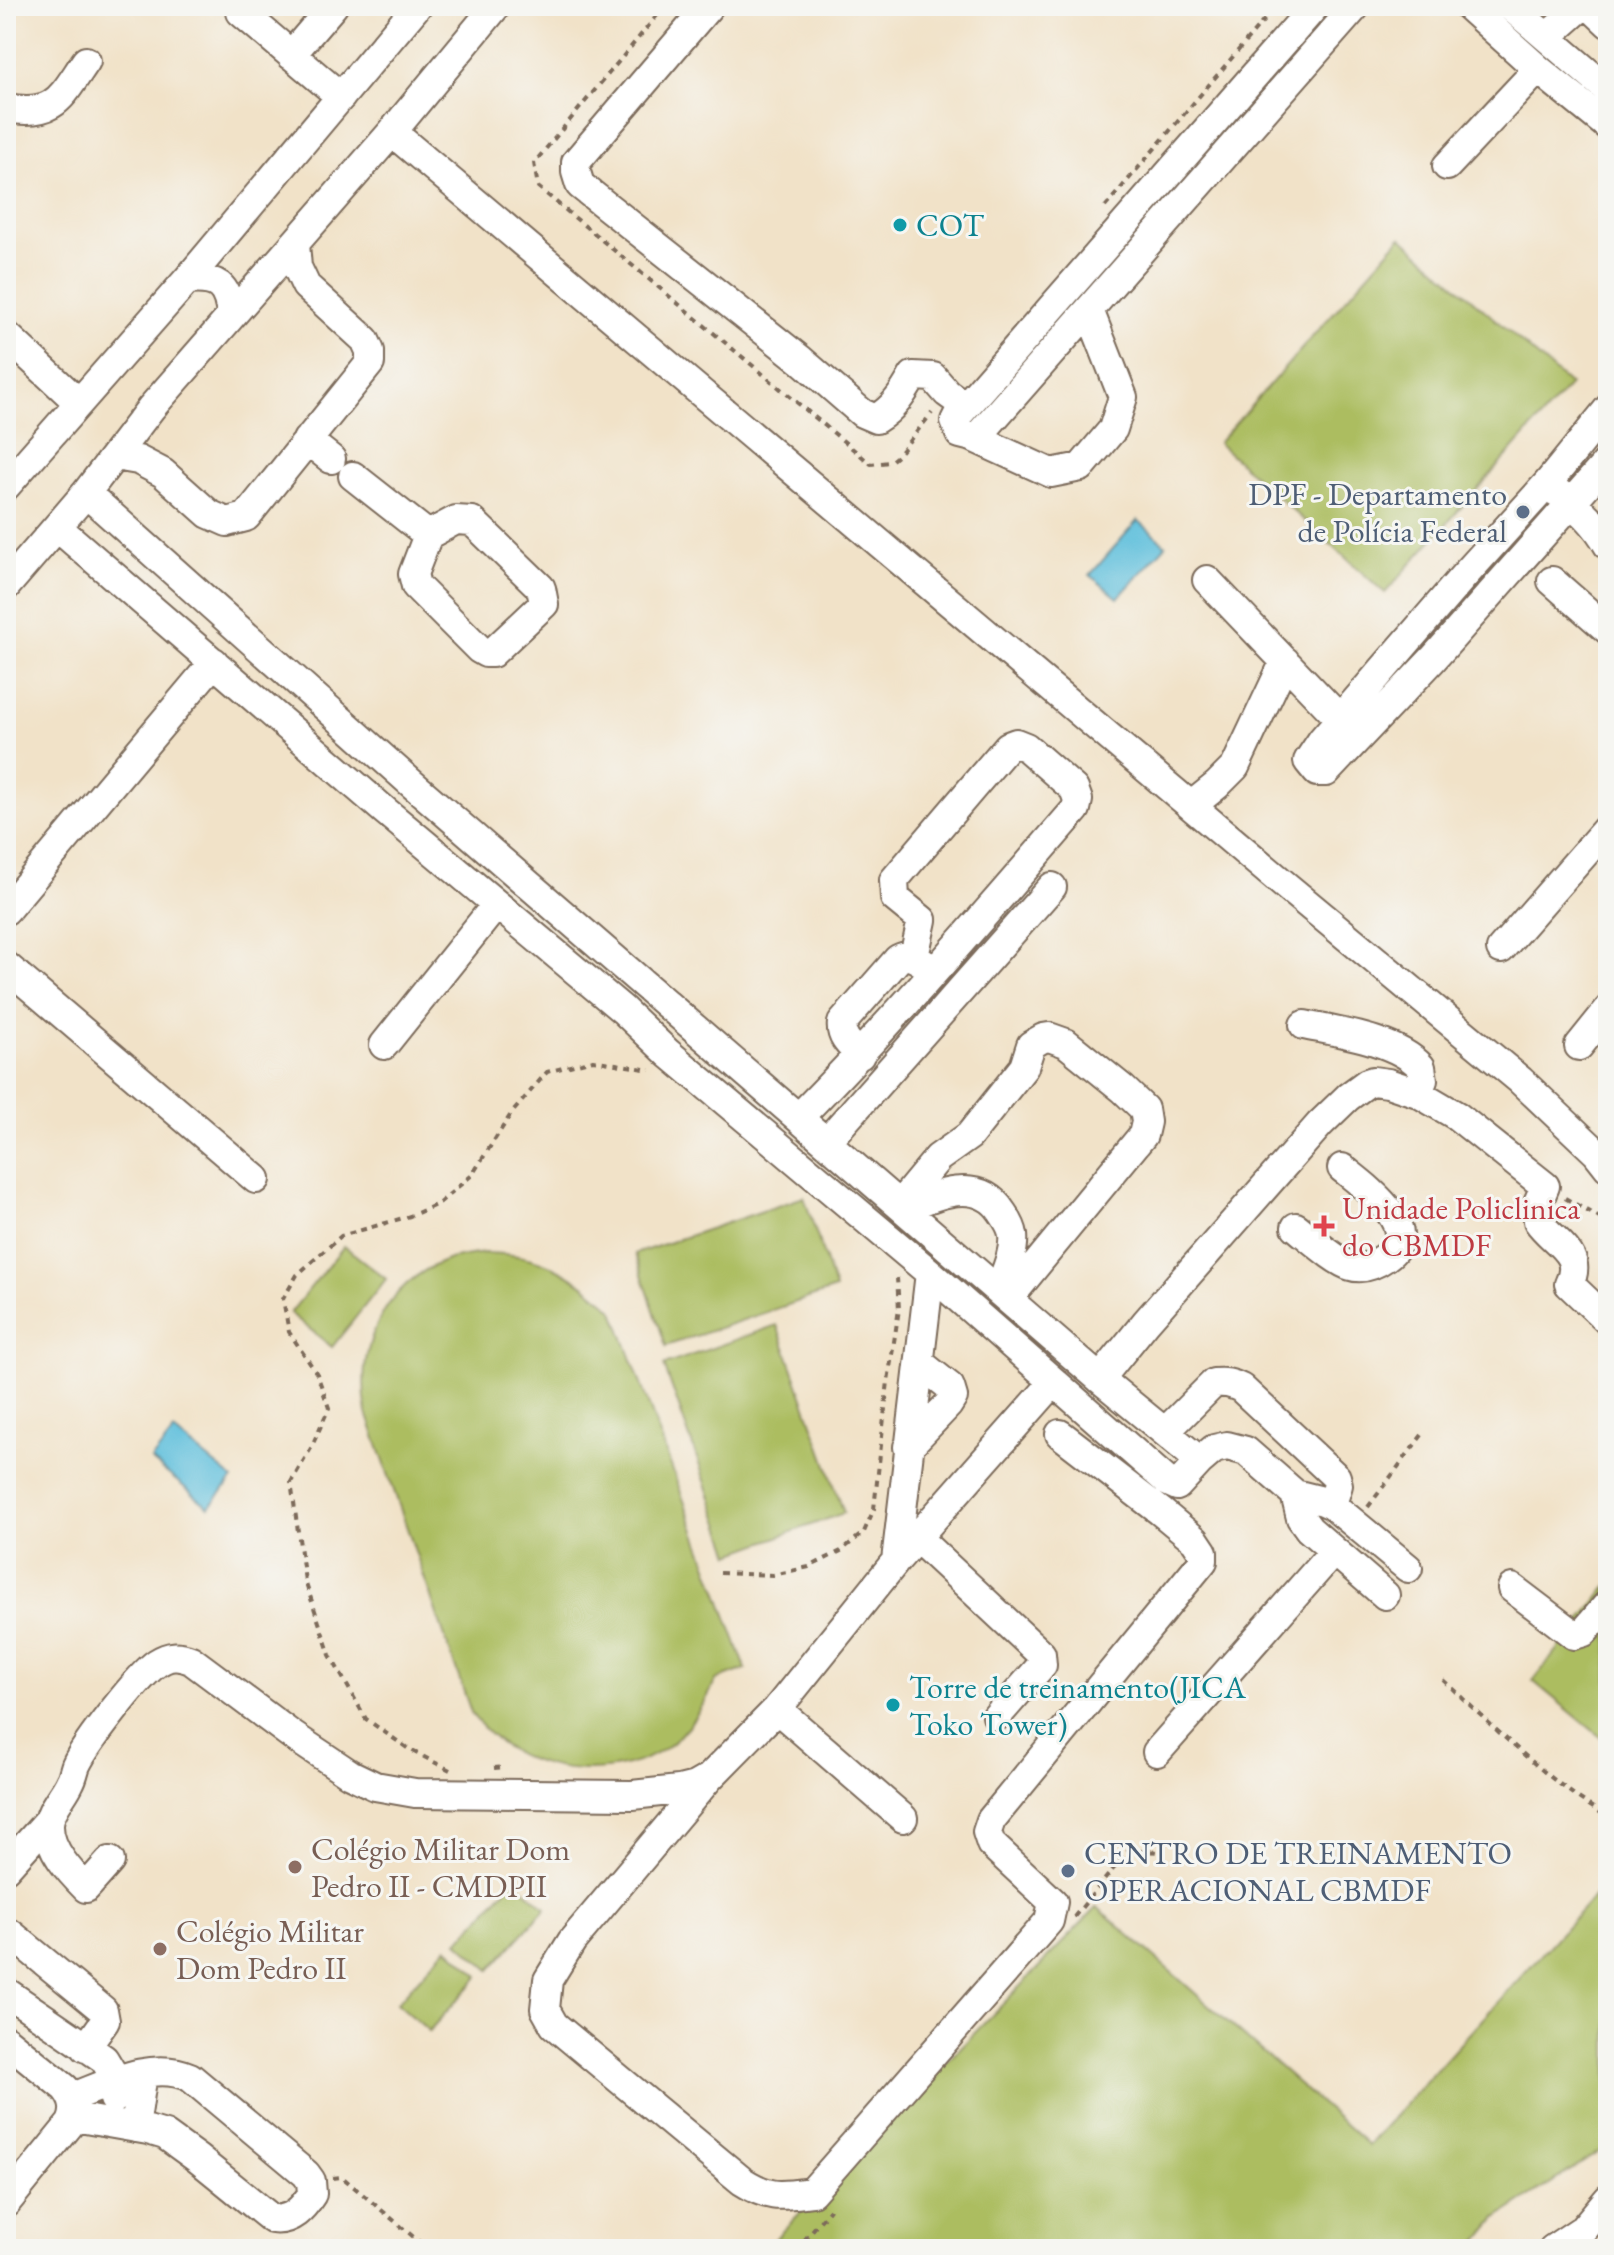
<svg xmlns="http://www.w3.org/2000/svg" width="1614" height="2255" viewBox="0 0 1614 2255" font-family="'EB Garamond',serif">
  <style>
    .green { fill: #acbd61; stroke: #747440; stroke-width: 2 }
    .water { fill: #5cbedb; stroke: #4c747c; stroke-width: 2 }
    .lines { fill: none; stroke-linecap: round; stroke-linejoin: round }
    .minor-casing { stroke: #7b6a5a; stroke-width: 32 }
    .path { stroke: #7b6a5a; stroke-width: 4; stroke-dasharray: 6 6; stroke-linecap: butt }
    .minor { stroke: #fff; stroke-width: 28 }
    .culture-dot { fill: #0f9aa8; stroke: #f6f6f2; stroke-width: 3 }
    .service-dot { fill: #5c6f8a; stroke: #f6f6f2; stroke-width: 3 }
    .health-dot { fill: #e0444e; stroke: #f6f6f2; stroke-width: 3 }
    .education-dot { fill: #8d6e63; stroke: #f6f6f2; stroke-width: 3 }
    .labels { text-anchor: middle; stroke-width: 6; stroke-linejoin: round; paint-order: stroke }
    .culture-label { font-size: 32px; fill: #0d838f; stroke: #f6f6f2; text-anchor: start }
    .service-label { font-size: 32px; fill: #4e5e75; stroke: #f6f6f2; text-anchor: end }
    .health-label { font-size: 32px; fill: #be3a42; stroke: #f6f6f2; text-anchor: start }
    .education-label { font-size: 32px; fill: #785e54; stroke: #f6f6f2; text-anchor: start }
  </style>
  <rect width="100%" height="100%" fill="#f6f6f2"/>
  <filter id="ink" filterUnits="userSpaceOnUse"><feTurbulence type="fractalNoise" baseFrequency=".0125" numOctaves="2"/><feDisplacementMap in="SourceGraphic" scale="16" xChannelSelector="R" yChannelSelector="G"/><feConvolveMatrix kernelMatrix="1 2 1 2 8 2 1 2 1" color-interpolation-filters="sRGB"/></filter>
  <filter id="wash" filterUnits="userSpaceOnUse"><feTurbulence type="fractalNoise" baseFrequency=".006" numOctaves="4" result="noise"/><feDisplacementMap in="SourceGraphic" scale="32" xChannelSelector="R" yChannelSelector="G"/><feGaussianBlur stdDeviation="1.8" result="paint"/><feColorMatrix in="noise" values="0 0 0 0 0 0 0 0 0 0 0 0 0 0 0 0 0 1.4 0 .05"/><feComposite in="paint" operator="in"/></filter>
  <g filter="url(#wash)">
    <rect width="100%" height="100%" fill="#f1e2c8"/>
    <path class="green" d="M1401,237L1570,385L1385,593L1218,443Z
      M804,1197L835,1289L666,1346L635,1254Z
      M344,1246L386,1279L332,1347L290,1313Z
      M484,1253C539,1253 575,1273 614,1311L746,1669L716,1680C705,1704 686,1734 664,1749C619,1778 554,1776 509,1749C494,1740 483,1727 472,1715L367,1413C355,1349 383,1284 447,1260C459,1256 472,1255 484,1253Z
      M777,1325L844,1513L731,1554L664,1365Z
      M1608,1586V1743L1533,1681Z
      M514,1880L546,1908L490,1970L458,1942Z
      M1608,1881V2146L1497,2218L1472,2249H765L1097,1907L1368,2145Z
      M447,1947L479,1976L429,2031L397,2003Z"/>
    <path class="water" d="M1138,520L1166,545L1118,598L1090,575Z
      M174,1431L233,1479L209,1507L151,1460Z"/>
  </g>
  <g filter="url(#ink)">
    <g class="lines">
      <defs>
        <path id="minor" d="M709,6L576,162V172L580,185L801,360L862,413L876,419C894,408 903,394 913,376L933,377L947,393L965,406
          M1315,6L958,415L955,421L960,434L972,437L978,436L1356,6
          M1468,6L1538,69L1608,126
          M1510,6L1608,90
          M1590,6L1608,23
          M241,12L341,97
          M1547,37L1582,6
          M291,55L333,6
          M6,108C56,117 61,97 86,61
          M392,132L1286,886L1520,1080L1597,1153L1608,1167
          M1447,166L1538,69
          M187,280C217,277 228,285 231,316
          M6,335L78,402
          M1608,409L1547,484L1462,578L1322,740L1308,761L1317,772H1326L1433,659L1608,461
          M972,437L1051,473L1081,467L1113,429L1123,397L1089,310
          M307,440L331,459
          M115,456L138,460L163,473L209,514L227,522L246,517L370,363V351L365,340L306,286L297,267L295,244
          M353,476L428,535
          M6,486L187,280L417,6
          M1557,492C1578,506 1596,523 1608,545
          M86,493L410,782L1100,1379L1200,1461
          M456,520L472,521L541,588L544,604L492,653H486L479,649L416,586L413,574L428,535Z
          M57,527L384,810L623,1010L668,1053L930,1273L1168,1482L1177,1486L1200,1461L1214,1449L1227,1446L1246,1451L1295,1494L1323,1501L1332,1505L1408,1568
          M1207,580L1340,719
          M1552,581L1608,630
          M6,586L86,493L151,408L392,132L496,6
          M1191,806L1217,785L1235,767L1285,661
          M6,910L214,662
          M1501,949L1608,827
          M6,966L256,1179
          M1304,1025C1338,1032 1397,1040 1421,1067L1423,1080L1418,1093
          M384,1045L496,905
          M1579,1046L1608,1010
          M860,1055C850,1045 840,1037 842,1023L898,959C910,953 915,958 926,965
          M799,1117C896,1019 985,914 1076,809L1078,800L1074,789L1026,747L1016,743L1008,746L894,880L895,898L922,920L914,957
          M827,1141L1052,887
          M900,1204L938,1158L969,1136L1024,1067L1031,1045L1043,1038L1049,1037L1066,1043L1123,1089L1144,1109L1146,1122L1143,1135L1009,1298
          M905,1209C935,1194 979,1176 1002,1212C1006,1218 1012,1226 1013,1235C1015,1252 1005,1273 999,1290
          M1296,1227C1309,1237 1336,1262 1351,1266C1363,1270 1376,1264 1386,1257C1426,1229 1364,1186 1342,1168
          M1100,1379L1146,1322L1320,1124L1348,1097L1367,1083L1373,1081L1388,1083L1418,1093L1457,1116L1545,1186L1537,1205L1538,1221C1552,1242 1585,1253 1569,1284L1608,1321
          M1165,1432L1214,1383C1225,1382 1231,1383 1241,1388L1336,1477L1338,1485L1332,1505
          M908,1447L948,1405L953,1397L950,1387L920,1363
          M1295,1494L1301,1518L1309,1529L1385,1595
          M917,1538L1041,1654L1042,1665L997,1716
          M896,1561L930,1273
          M1512,1588L1574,1635L1584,1632L1608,1604
          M777,1709L903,1818
          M1157,1752L1334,1551
          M709,1778L572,1941L548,1980L545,2009L554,2025L742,2181C770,2199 780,2196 812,2192L1049,1921L1053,1902L991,1844L987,1832L991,1820L1203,1561V1552L1195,1540L1160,1511L1060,1434
          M110,1861L86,1888C70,1872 49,1850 49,1826C48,1811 64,1796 70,1782C73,1777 74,1770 76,1765C85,1745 139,1675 157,1663C169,1655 178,1655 191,1660L293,1736L350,1774L375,1786L415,1793L632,1795L679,1790L695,1786L709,1778L777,1709L896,1561L1053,1383
          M6,1868L48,1821
          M6,1934H11L103,2010L105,2021L86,2048
          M6,1992L104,2059L113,2074L114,2099
          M6,2040L65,2088C74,2099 77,2110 71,2123L6,2203
          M73,2097C108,2084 153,2060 190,2077L306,2174L311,2181L312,2194C303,2208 291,2222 272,2219L198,2159L165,2135L148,2130L74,2117
          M135,2128L143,2073
          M1553,2249L1583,2229L1608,2199"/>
      </defs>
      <use href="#minor" class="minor-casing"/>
      <path class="path" d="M665,6L534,163L538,187L871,464L890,462L897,456L932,413
        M1105,207L1276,6
        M1565,1198L1608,1223
        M1368,1507L1422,1435
        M720,1573L773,1575L809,1567L841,1551L864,1532L874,1509L888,1381L899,1309L897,1278
        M1443,1680C1495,1728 1547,1781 1608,1817
        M494,1768L504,1767
        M450,1770L410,1750L366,1719L330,1655L305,1581L291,1482L310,1450L329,1408L317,1374L289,1332L283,1299L297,1275L341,1236L410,1216L438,1204L472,1175L511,1114L547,1072L593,1060L650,1070
        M1074,1917L1128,1851L1165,1852
        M333,2178L342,2177L428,2249
        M797,2249L830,2209"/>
      <use href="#minor" class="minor"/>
    </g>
  </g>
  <g class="culture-dot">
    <circle cx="900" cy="225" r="8"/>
    <circle cx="893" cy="1705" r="8"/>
  </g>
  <g class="service-dot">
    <circle cx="1523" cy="512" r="8"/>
    <circle cx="1068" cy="1871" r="8"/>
  </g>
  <path class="health-dot" d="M1320 1214h8v8h8v8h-8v8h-8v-8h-8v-8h8z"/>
  <g class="education-dot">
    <circle cx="295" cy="1867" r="8"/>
    <circle cx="160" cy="1949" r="8"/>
  </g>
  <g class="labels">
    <g class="culture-label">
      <text x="916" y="236">COT</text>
      <text x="909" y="1698">Torre de treinamento(JICA<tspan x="909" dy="37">Toko Tower)</tspan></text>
    </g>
    <g class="service-label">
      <text x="1507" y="505">DPF - Departamento<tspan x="1507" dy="37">de Polícia Federal</tspan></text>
      <text x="1084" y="1864" text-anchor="start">CENTRO DE TREINAMENTO<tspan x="1084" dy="37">OPERACIONAL CBMDF</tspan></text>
    </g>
    <g class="health-label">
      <text x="1342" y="1219">Unidade Policlinica<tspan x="1342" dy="37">do CBMDF</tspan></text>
    </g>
    <g class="education-label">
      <text x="311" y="1860">Colégio Militar Dom<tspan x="311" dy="37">Pedro II - CMDPII</tspan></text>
      <text x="176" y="1942">Colégio Militar<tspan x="176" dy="37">Dom Pedro II</tspan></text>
    </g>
  </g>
  <rect width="1614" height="2255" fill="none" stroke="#f6f6f2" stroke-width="32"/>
</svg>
